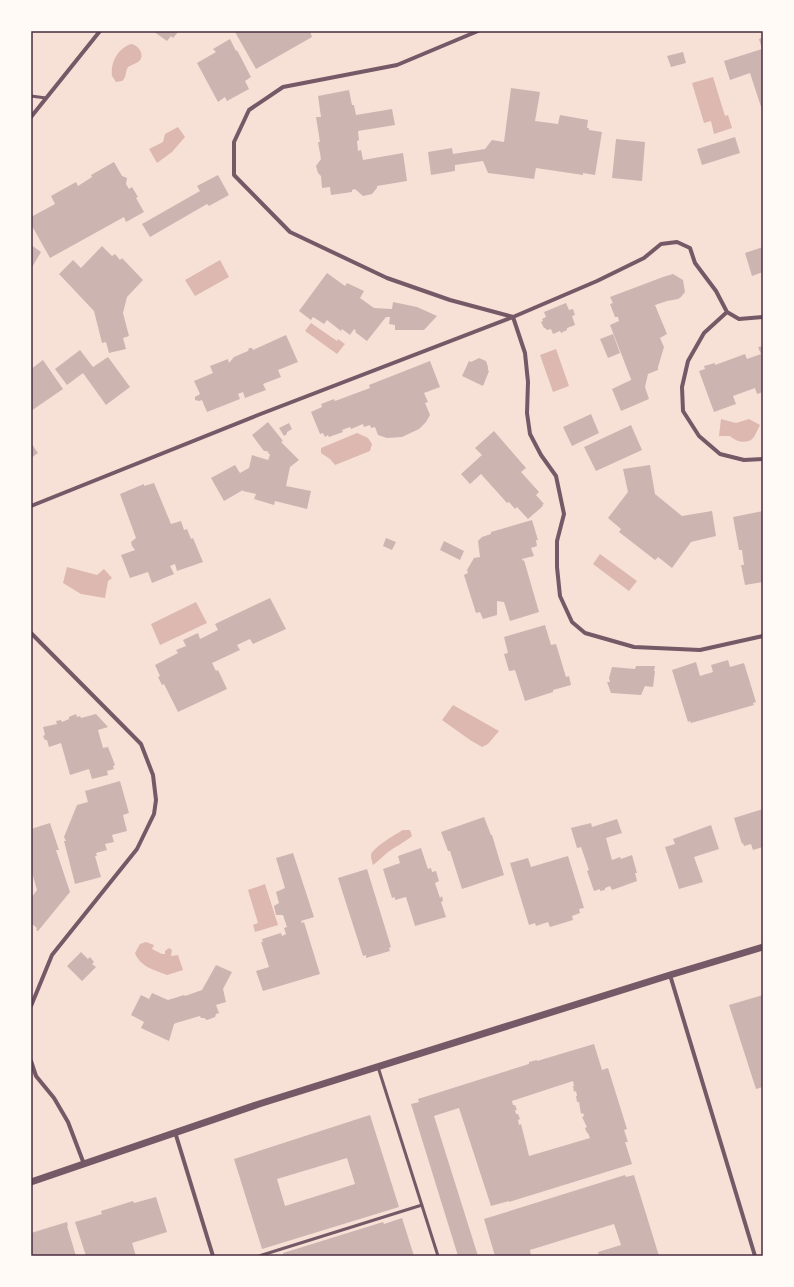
<svg xmlns="http://www.w3.org/2000/svg" width="794" height="1287" viewBox="0 0 794 1287" font-family="'Noto Serif',serif">
  <style>
    .water { fill: #dcb8b0 }
    .building { fill: #ccb4b1; fill-rule: evenodd }
    .lines { fill: none; stroke-linecap: round; stroke-linejoin: round }
    .service { stroke: #755966; stroke-width: 3 }
    .minor { stroke: #755966; stroke-width: 4 }
    .tertiary { stroke: #755966; stroke-width: 7 }
    .neatline { fill: none; stroke: #4a2c40; stroke-width: 1.5 }
  </style>
  <rect width="100%" height="100%" fill="#f7e1d7"/>
  <path class="water" d="M131,44C139,45 146,56 138,62C135,64 131,65 128,67C125,72 127,77 122,81L116,82L112,76C110,63 118,48 131,44Z
    M713,77L725,116L728,115L732,128L714,134L711,121L704,123L692,83Z
    M178,127L185,137L172,152L157,163L149,149L163,142L165,134Z
    M220,260L229,277L195,296L185,280Z
    M311,323L337,341L338,339L345,344L337,354L305,331Z
    M556,349L569,386L553,392L540,355Z
    M721,419L736,423L749,419L760,425C758,429 756,433 754,437C748,445 736,442 730,436H719Z
    M357,433L368,438L372,444L370,451L335,465L330,459L321,453V448Z
    M600,554L637,581L629,591L593,564Z
    M67,567L97,575L104,569L112,578L108,581L105,598L81,594L63,583Z
    M196,602L207,623L160,645L151,624Z
    M453,705L499,731L488,744L482,747L470,740L442,720Z
    M403,830H410L412,836C404,843 396,846 388,852C383,856 379,861 373,865C372,862 371,858 371,855C372,848 396,834 403,830Z
    M265,884L278,925L255,932L253,925L258,923L248,890Z
    M146,942L154,945L152,949L162,954H165V951L169,948L172,950L171,956L178,955L183,970L167,975C155,970 140,967 135,953L140,944Z"/>
  <path class="building" d="M153,31H179L173,38L171,36L167,41Z
    M238,31H310L312,37L256,69L235,32Z
    M763,37V113L750,73L730,80L724,61L762,49L759,39Z
    M230,39L236,51L237,50L251,77L245,81L249,89L227,101L225,97L218,102L197,63L216,52L213,49Z
    M683,52L686,63L671,67L667,56Z
    M511,88L540,92L535,121L558,124L560,115L588,120L587,128H589V130L602,132L595,175L583,173V175L536,168L534,179L488,173L483,161L455,165V171L431,175L428,152L452,148L453,154L485,149L492,140L504,142Z
    M349,90L352,105H354L356,115L392,109L395,125L358,131L359,140L357,141L358,151L361,150L363,160L403,153L407,181L377,186V188L372,194L363,196L355,189L352,190V192L331,195L330,187L322,188L321,176L318,173L316,166L321,159L318,142H320L316,117H321L318,96Z
    M735,137L740,153L702,165L697,149Z
    M616,139L645,142L642,181L612,178Z
    M114,162L122,176L127,178L126,184L129,189L132,187L138,197L136,198L144,212L126,222L124,217L50,258L31,224V217L55,204L51,196L76,182L78,186L92,177L91,175Z
    M218,175L229,195L209,206L207,204L150,237L142,224L200,191L197,186Z
    M31,245L41,252L31,269Z
    M102,246L112,256L115,254L120,260L122,258L143,280L127,297L123,313L129,336L123,338L126,349L109,353L106,342L102,343L94,311L59,274L73,260L81,268Z
    M763,247V272L752,276L745,253Z
    M327,273L345,286L347,283L364,291L360,298L374,308L392,309L393,302L417,307L437,316L424,330H395V325L389,324L390,317H386L367,341L355,332L356,331L354,329L350,335L342,329L341,331L327,320L324,324L313,317L311,320L299,311Z
    M673,274L683,280L685,292L681,297L678,299L667,301L655,305L667,334L660,338L664,347L658,367V370L648,374L645,387L649,399L621,411L612,389L631,380V379L610,325L619,321L618,317H615L610,304L613,303L610,297L663,277Z
    M566,303L569,310L573,309L575,315L572,316L575,325L567,328V330L561,333L560,331L553,334L551,329L547,330L545,328H544L541,322L543,321L542,319L546,317L544,312Z
    M613,334L620,353L608,358L600,339Z
    M286,335L298,362L278,370L281,377L263,384L266,390L245,398L243,392L238,394L240,399L207,412L202,400L199,401L195,400V397L200,394L194,381L213,373L210,366L228,359L229,363L234,357L248,351L249,348H252L253,350Z
    M763,346V392L757,394L755,388L733,396L736,404L714,412L699,371L705,369L704,366L715,363V365L745,354L747,359L761,354L758,347Z
    M80,350L93,367L108,357L130,387L106,405L83,373L67,385L55,369Z
    M479,358L486,361L488,367V370L489,371L483,386L462,376L469,361L471,362Z
    M43,360L63,389L31,411V369Z
    M430,361L440,387L424,393L428,402L425,403L430,415L426,422L419,429L402,437L387,438L378,435L375,427L371,428L370,425L364,427L363,424L351,429L350,427L342,430L343,432L329,437L328,435L325,437L323,433L320,434L311,412L322,407L321,404L334,399L335,401L370,388L369,385Z
    M591,414L599,433L572,446L563,427Z
    M268,422L283,441L281,442L299,460L290,467L286,486L311,491L307,509L275,501L274,505L254,499L256,494L243,491V490L224,501L211,478L235,465L240,473L249,468L252,455L268,460L270,455L267,451H264L252,435Z
    M289,423L292,429L287,432V434L284,436L279,428Z
    M631,425L642,450L596,471L584,447Z
    M494,431L526,468L521,472L539,492L536,495L544,504L542,505L543,506L528,519L517,507L515,509L509,502L507,503L481,474L470,484L461,474L482,455L475,448Z
    M31,443L38,453L31,458Z
    M650,465L655,494L682,516L712,511L716,536L691,542L672,568L658,557L655,560L619,532L621,529L608,518L628,492L623,469Z
    M154,483L171,524L181,521L184,530L187,529L191,539L193,538L203,562L177,571L175,564L170,566L174,574L152,583L148,572L130,578L121,555L135,550L132,546L131,542L136,538L120,494L144,484V486Z
    M763,511V582L745,585L741,565H744L742,550H739L733,517Z
    M532,520L538,540H536L537,546L531,548L534,556L522,559L523,561L524,560L539,612L510,621L504,602L497,601V615L483,619L480,612L476,613L464,575L468,573L467,570L474,558L480,557L478,541L482,537L491,534V532Z
    M386,538L396,542L392,550L383,546Z
    M444,541L464,551L460,560L440,550Z
    M270,598L286,629L253,644L250,639L237,645L240,650L212,663L216,671L218,670L227,689L178,712L164,684L162,685L158,677L160,676L155,665L178,653L176,650L186,646L183,640L198,633L200,639L218,630L215,624Z
    M545,625L551,645L556,644L566,677L569,676L571,685L553,690V692L525,701L515,670L509,671L504,654L508,653L504,637Z
    M728,660L730,667L744,663L756,702L753,703L754,705L691,723L690,721L688,722L672,670L696,662L700,676L713,672L711,665Z
    M636,666H655L654,671H655L653,687L645,686L641,695L611,693L607,682H610L609,678L612,667L635,669Z
    M76,714L77,717L80,716L81,718L96,714L108,727L98,730L103,748L108,747L115,765L113,766L114,769L107,771L108,775L92,779L89,769L70,775L61,743L49,747L47,740H45L43,736L45,735L43,727L57,724L56,721L61,720L62,722L69,719V717Z
    M120,781L129,813L123,815L127,831L112,835L114,842L105,844L107,850L96,853L97,856H95L101,877L75,884L64,841H66L64,837L77,805L88,802L85,791Z
    M763,809V847L753,850L751,844L744,846L743,843L742,844L734,818Z
    M484,817L491,835H492L504,875L462,889L450,851H448L441,832Z
    M617,819L622,833L606,838L612,860L620,857L621,859L632,855L637,873H635L637,881L612,890L610,886L605,888V890L600,891V889L594,891L587,871L589,870L581,847L577,848L571,828L591,823L592,827Z
    M50,823L59,850H56L70,892L38,931L36,930L37,928L31,923V898L37,890L31,869V829Z
    M711,825L719,849L694,857L703,882L679,889L665,847L675,844L673,839Z
    M421,848L428,869L431,868L432,872L436,871L439,881L435,883L440,898L442,896L443,901L441,902L446,917L415,926L406,897L395,900V897L392,898L383,869L400,863L398,856Z
    M293,853L314,917L301,921L302,923L304,922L320,974L263,991L256,971L269,967L261,942H263L262,939L281,933L282,936L286,934L284,928L287,927L283,915H276L274,906L279,903L276,892L285,888L276,858Z
    M568,856L584,908L579,909L580,913L572,916L573,920L550,927L548,922L536,926L535,923L529,925L510,863L528,858L531,867Z
    M367,869L391,947L389,948L390,951L366,958V955L363,956L338,878Z
    M81,952L88,959L90,957L94,962L92,964L96,967L82,981L67,966Z
    M216,965L232,972L223,989L226,1002L216,1005L219,1013L216,1014L215,1017L207,1020L204,1018H201L200,1016L176,1023L174,1024L169,1041L141,1028L144,1022L131,1015L141,995L149,999L152,993L168,1000L184,995L185,996L202,990Z
    M763,995V1087L756,1089L729,1005Z
    M594,1044L602,1070L608,1068L627,1129L624,1130L628,1142H625L632,1164L509,1202V1201L491,1206L459,1108L434,1116L478,1256H458L411,1104L419,1102L418,1099L529,1064V1062L537,1060V1061ZM573,1081L574,1086H573L574,1092L576,1091L577,1096H576L577,1102H579L581,1114L583,1113L584,1116L582,1117L587,1127L585,1128L587,1133H588L590,1138L529,1156L521,1124L519,1125L518,1120L520,1119L518,1114H516L515,1110H517L515,1105H513L512,1101Z
    M370,1115L399,1207L262,1249L234,1159ZM347,1158L355,1184L285,1206L277,1179Z
    M625,1175L626,1177L634,1175L659,1256H599L598,1252L621,1245L614,1224L530,1250L531,1256H495L484,1219Z
    M156,1197L167,1232L132,1243L136,1256H86L75,1222L102,1214L101,1211L133,1201L134,1203Z
    M402,1218L414,1256H284L283,1253L383,1222L384,1224Z
    M67,1222L68,1226H67L76,1256H31V1233Z"/>
  <g class="lines">
    <path class="service" d="M31,96L46,98
      M378,1067L438,1256
      M259,1256L422,1205"/>
    <path class="minor" d="M478,31L397,65L283,87L249,110L234,142V175L290,232L387,278L450,300L513,317L525,353L528,382L527,413L530,434L541,455L556,476L564,514L557,541V567L560,596L572,622L585,633L634,647L700,650L763,636
      M31,117L100,31
      M727,312L704,333L688,361L682,387L683,411L699,436L720,454L744,460L763,459
      M31,506L258,415L513,317L597,281L644,258L661,244L677,242L690,248L695,263L716,291L727,312L739,319L763,317
      M31,633L141,744L153,775L156,800L154,814L137,849L52,955L31,1006
      M670,975L755,1256
      M31,1061L36,1076L54,1098L68,1122L84,1164
      M175,1132L213,1256"/>
    <path class="tertiary" d="M31,1182L259,1104L670,975L763,947"/>
  </g>
  <rect width="794" height="1287" fill="none" stroke="#fffaf5" stroke-width="64"/>
  <rect x="32" y="32" width="730" height="1223" class="neatline"/>
</svg>
